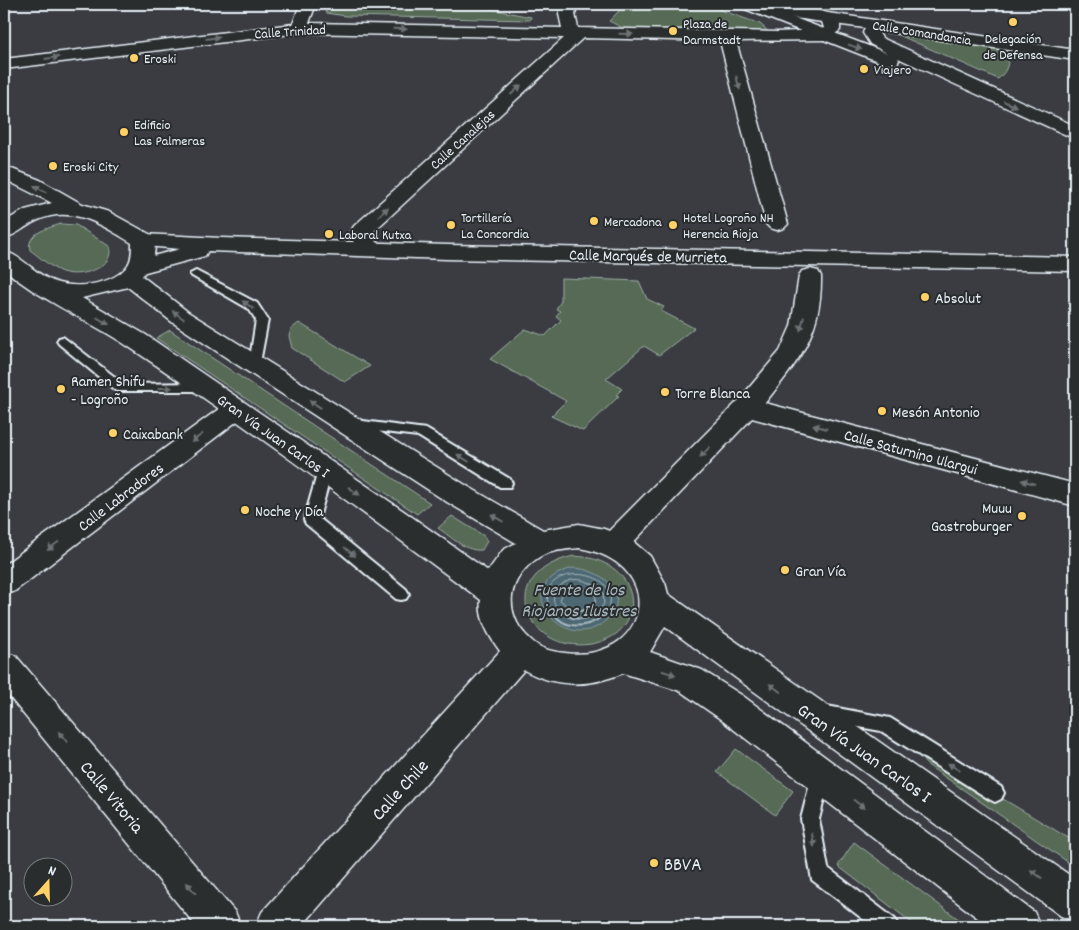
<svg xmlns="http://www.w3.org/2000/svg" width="1079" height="930" viewBox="0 0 1079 930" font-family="Dekko,sans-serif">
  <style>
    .green { fill: #566a54; stroke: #9faea6 }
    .water { fill: #4d6772; stroke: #8b9ea8 }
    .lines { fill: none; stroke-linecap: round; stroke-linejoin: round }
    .shore-far1 { stroke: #aabac2; stroke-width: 1 }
    .shore { stroke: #aabac2; stroke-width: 2 }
    .lane-casing { stroke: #e8f1f8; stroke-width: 4 }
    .street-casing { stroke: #e8f1f8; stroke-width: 3 }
    .secondary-casing { stroke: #e8f1f8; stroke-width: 3 }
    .primary-casing { stroke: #e8f1f8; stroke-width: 3 }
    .lane { fill: #2a2d2e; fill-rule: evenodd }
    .street { fill: #2a2d2e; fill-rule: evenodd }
    .secondary { fill: #2a2d2e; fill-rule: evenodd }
    .primary { fill: #2a2d2e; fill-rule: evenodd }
    .oneway { fill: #6c7275 }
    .poi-dot { fill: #ffd166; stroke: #2a2d2e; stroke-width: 2 }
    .labels { text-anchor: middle; stroke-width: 4; stroke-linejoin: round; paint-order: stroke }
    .far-poi-label { font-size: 14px; fill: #e8f1f8; stroke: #2a2d2e; text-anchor: start }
    .far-street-label { font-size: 14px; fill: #e8f1f8; stroke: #2a2d2e }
    .street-label { font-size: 16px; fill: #e8f1f8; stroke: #2a2d2e }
    .poi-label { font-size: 16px; fill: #e8f1f8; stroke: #2a2d2e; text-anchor: start }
    .water-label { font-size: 18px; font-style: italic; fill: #aabac2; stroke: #2a2d2e }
    .near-street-label { font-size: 19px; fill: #e8f1f8; stroke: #2a2d2e }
    .near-poi-label { font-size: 19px; fill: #e8f1f8; stroke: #2a2d2e; text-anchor: start }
  </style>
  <rect width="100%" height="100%" fill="#3a3c42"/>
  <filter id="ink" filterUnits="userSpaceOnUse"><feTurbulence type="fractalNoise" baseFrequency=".02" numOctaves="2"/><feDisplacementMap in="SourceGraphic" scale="10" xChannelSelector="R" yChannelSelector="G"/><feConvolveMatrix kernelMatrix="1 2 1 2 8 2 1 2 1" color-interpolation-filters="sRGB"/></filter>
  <g filter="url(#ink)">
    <path class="green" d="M327,4H465L531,17L530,20L346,16L326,13L324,9Z
      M626,4H704L760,24L769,32L625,29L609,21Z
      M900,34L1006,47C1010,59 1009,70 998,79L901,36Z
      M61,224L76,225L109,246C116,267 83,277 66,273C54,271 40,257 30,250C26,233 48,228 61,224Z
      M561,278L639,281L647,299L664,307L661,311L694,328L659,355L644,346L606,379L622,389L616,395L619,396L583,431L551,416L566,401L490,359L525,329L545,336L561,320L556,316L560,311L556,309L561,301Z
      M299,323L370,366L345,382L292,348L289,336L291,329Z
      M170,330L430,503L417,514L156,338Z
      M452,516L484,536L487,541L482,550C466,552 451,537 438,528Z
      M574,556C585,557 594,558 604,563C628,573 641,604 624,626C617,636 603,642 591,644C525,654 493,574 574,556Z
      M736,749L793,791L775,815L717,772Z
      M921,750L1075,842V867L926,764L921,758Z
      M854,842L968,926H916L838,866Z"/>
    <path class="water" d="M573,568C601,569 635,594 605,621C566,657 504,585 573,568Z"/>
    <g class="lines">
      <path class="shore-far1" d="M551,610C527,561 628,564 608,610
        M560,610L554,603L553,594C568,573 586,577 603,592L604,604L599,610
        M572,610L560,600L564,591C578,585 584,588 596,596L595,605L586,610"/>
      <path class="shore" d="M551,609C564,634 595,628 609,609
        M559,609C570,622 589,622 600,609
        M569,609L581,611L589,609"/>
      <defs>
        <path id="lane" d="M196,271L257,303L268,320L259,368L255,369L249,365L256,320L249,309L192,276L190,274Z
          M63,337L124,384L205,383L211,387L205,391H116L59,344L57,341L59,338Z
          M355,420L426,429L510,479L512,483L510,487H500L418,436L350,428L348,425Z
          M325,466L332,471L319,518L406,589L409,594L406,599L401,600L396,599L306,524L304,520L318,471Z
          M827,706L890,718L1001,787L1004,793L1001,799L995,802L989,799L881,731L821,720L818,714L821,708Z
          M821,767L827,770L830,776L819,819L828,868L895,919L898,926H872L812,880L801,819L812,776L815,770Z"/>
        <path id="street" d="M300,4H316L309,23L562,28L559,14L563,4H579L575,14L578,28L777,32L820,30L824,28L822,22C807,19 764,16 755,4H777L833,15L840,25V30L830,38L824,40L736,41L788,224L784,228L777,230L770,228L766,224L720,41L583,38L373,232L375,240L381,249L378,254L370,256L362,254L353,241L351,231L354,226L564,38L299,33L4,69V59L293,24Z
          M810,269L818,271L821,276C822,334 799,360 765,403L1075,484V506L752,418L624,552L614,556L604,552L599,544L604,536L738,401L780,351L791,326L799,276L802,271Z
          M236,400L245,403L249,409L245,415L15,591L4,595V565L227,403Z
          M4,652L16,656L235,912L241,926H196L4,690Z"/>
        <path id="secondary" d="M737,4H758L887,53L870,44L863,33L865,28L827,23L772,7L769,4H793L828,13L1075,50V60L880,31L879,33L882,38L1075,126V139L898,58L899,60L897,64H885L740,7Z
          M143,234L221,238L447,245L1075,257V271L447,259L208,251L205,256L138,274L130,272L127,267L130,262L180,249L135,245L132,240L135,235Z"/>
        <path id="primary" d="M4,166L40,180L82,204L109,212L151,235C160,249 151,265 142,276L188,312L467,486L543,530L579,524L604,529L630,539L650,556L665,583L668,594L1075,879V921L1061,916L665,626L650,652L702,670L743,696L1034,912L1040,926H988L719,718L680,691L623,673C590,687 556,688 524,670L302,926H256L262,912L500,651C490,638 478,618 481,600C365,514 249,427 129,347C89,320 41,301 4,269V251C22,256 35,274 53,281C74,290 114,285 128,265C132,259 132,250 132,243C102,225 73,205 38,220C26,225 16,236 4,238L5,221L25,210L52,203L4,179ZM128,287L172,322L447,502L516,543L503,550L488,571L405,512L146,335L82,298ZM579,548C670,563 650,664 565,653C553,652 540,649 531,640C499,612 509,572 545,554C555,550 569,549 579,548Z"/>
      </defs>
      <use href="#lane" class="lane-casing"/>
      <use href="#street" class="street-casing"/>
      <use href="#secondary" class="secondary-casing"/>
      <use href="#primary" class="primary-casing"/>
      <use href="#lane" class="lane"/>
      <use href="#street" class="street"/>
      <use href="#secondary" class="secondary"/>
      <use href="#primary" class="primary"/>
    </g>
    <defs><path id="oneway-solid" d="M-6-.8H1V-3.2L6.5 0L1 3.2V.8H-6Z" transform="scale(1.25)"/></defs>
    <g class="oneway">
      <use href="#oneway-solid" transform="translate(400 29) rotate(2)"/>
      <use href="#oneway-solid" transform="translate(626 34) rotate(1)"/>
      <use href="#oneway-solid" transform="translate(213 38) rotate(-7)"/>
      <use href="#oneway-solid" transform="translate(855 47) rotate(20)"/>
      <use href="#oneway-solid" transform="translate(52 58) rotate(-7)"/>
      <use href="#oneway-solid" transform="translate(738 83) rotate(75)"/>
      <use href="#oneway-solid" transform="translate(516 90) rotate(-42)"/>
      <use href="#oneway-solid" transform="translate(1010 104) rotate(24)"/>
      <use href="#oneway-solid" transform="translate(40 189) rotate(-151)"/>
      <use href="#oneway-solid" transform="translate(383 212) rotate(-42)"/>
      <use href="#oneway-solid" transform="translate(248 305) rotate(-144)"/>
      <use href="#oneway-solid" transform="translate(178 315) rotate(-145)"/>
      <use href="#oneway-solid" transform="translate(103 321) rotate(30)"/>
      <use href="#oneway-solid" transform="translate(802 324) rotate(105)"/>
      <use href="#oneway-solid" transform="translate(165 388) rotate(-1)"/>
      <use href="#oneway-solid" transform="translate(315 404) rotate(-147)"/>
      <use href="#oneway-solid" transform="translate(820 427) rotate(-165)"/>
      <use href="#oneway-solid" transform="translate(197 438) rotate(143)"/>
      <use href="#oneway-solid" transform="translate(705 452) rotate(134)"/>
      <use href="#oneway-solid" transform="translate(463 458) rotate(-148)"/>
      <use href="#oneway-solid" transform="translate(1028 482) rotate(-165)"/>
      <use href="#oneway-solid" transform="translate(354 491) rotate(35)"/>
      <use href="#oneway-solid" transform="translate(497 518) rotate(-149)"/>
      <use href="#oneway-solid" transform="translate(53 546) rotate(143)"/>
      <use href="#oneway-solid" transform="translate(350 552) rotate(39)"/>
      <use href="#oneway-solid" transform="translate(669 673) rotate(18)"/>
      <use href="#oneway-solid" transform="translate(775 688) rotate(-144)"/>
      <use href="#oneway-solid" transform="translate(63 737) rotate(-130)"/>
      <use href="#oneway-solid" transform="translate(954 767) rotate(-148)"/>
      <use href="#oneway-solid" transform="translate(859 804) rotate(37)"/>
      <use href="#oneway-solid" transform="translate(813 840) rotate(81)"/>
      <use href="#oneway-solid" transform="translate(1036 874) rotate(-144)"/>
      <use href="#oneway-solid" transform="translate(191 888) rotate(-130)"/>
    </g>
  </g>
  <g class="poi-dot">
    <circle cx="1013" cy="22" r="5"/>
    <circle cx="673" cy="31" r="5"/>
    <circle cx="134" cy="58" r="5"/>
    <circle cx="864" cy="69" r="5"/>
    <circle cx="124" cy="132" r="5"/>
    <circle cx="53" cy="166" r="5"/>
    <circle cx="594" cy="221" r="5"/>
    <circle cx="451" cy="225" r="5"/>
    <circle cx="673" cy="225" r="5"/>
    <circle cx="329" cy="234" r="5"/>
    <circle cx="925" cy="297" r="5"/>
    <circle cx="61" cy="389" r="5"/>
    <circle cx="665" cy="392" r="5"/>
    <circle cx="882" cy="411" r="5"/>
    <circle cx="113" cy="433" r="5"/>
    <circle cx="245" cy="510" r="5"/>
    <circle cx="1022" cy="516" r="5"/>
    <circle cx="785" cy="570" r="5"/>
    <circle cx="654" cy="863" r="5"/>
  </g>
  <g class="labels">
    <g class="far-poi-label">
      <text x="683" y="28">Plaza de<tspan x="683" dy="16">Darmstadt</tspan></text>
      <text x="1013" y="43" text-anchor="middle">Delegación<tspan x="1013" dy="16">de Defensa</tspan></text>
      <text x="144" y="63">Eroski</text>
      <text x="874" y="74">Viajero</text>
      <text x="134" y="129">Edificio<tspan x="134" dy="16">Las Palmeras</tspan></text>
      <text x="63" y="171">Eroski City</text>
      <text x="461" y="222">Tortillería<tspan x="461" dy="16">La Concordia</tspan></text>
      <text x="683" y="222">Hotel Logroño NH<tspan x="683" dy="16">Herencia Rioja</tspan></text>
      <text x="604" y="226">Mercadona</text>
      <text x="339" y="239">Laboral Kutxa</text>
    </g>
    <g class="far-street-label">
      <text transform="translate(290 31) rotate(-4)" y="5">Calle Trinidad</text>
      <text transform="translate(922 32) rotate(9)" y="5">Calle Comandancia</text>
      <text transform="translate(462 139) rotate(-42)" y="5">Calle Canalejas</text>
    </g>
    <g class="street-label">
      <text transform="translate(648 255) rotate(1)" y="6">Calle Marqués de Murrieta</text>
      <text transform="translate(274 435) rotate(35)" y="6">Gran Vía Juan Carlos I</text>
      <text transform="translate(911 451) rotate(15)" y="6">Calle Saturnino Ulargui</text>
      <text transform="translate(120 496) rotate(-37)" y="6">Calle Labradores</text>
    </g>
    <g class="poi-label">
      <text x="935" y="303">Absolut</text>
      <text x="71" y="386">Ramen Shifu<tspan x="71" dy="18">- Logroño</tspan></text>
      <text x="675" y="398">Torre Blanca</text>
      <text x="892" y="417">Mesón Antonio</text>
      <text x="123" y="439">Caixabank</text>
      <text x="1012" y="513" text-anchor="end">Muuu<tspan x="1012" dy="18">Gastroburger</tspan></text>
      <text x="255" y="516">Noche y Día</text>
      <text x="795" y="576">Gran Vía</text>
    </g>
    <g class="water-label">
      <text x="579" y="595">Fuente de los<tspan x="579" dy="21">Riojanos Ilustres</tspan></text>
    </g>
    <g class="near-street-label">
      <text transform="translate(865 752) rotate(35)" y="7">Gran Vía Juan Carlos I</text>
      <text transform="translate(399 789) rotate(-48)" y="7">Calle Chile</text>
      <text transform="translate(113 796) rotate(50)" y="7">Calle Vitoria</text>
    </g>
    <g class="near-poi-label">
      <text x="664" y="870">BBVA</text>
    </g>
  </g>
  <rect width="1079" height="930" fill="none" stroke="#2a2d2e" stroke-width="20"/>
  <rect x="10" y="10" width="1059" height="910" fill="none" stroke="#e8f1f8" stroke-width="2" filter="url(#ink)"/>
  <g transform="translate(48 882) rotate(20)"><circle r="24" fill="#2a2d2e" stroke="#767b7f"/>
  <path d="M0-4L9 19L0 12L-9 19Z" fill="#ffd166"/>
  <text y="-8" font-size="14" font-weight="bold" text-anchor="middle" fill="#e8f1f8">N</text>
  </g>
</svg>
